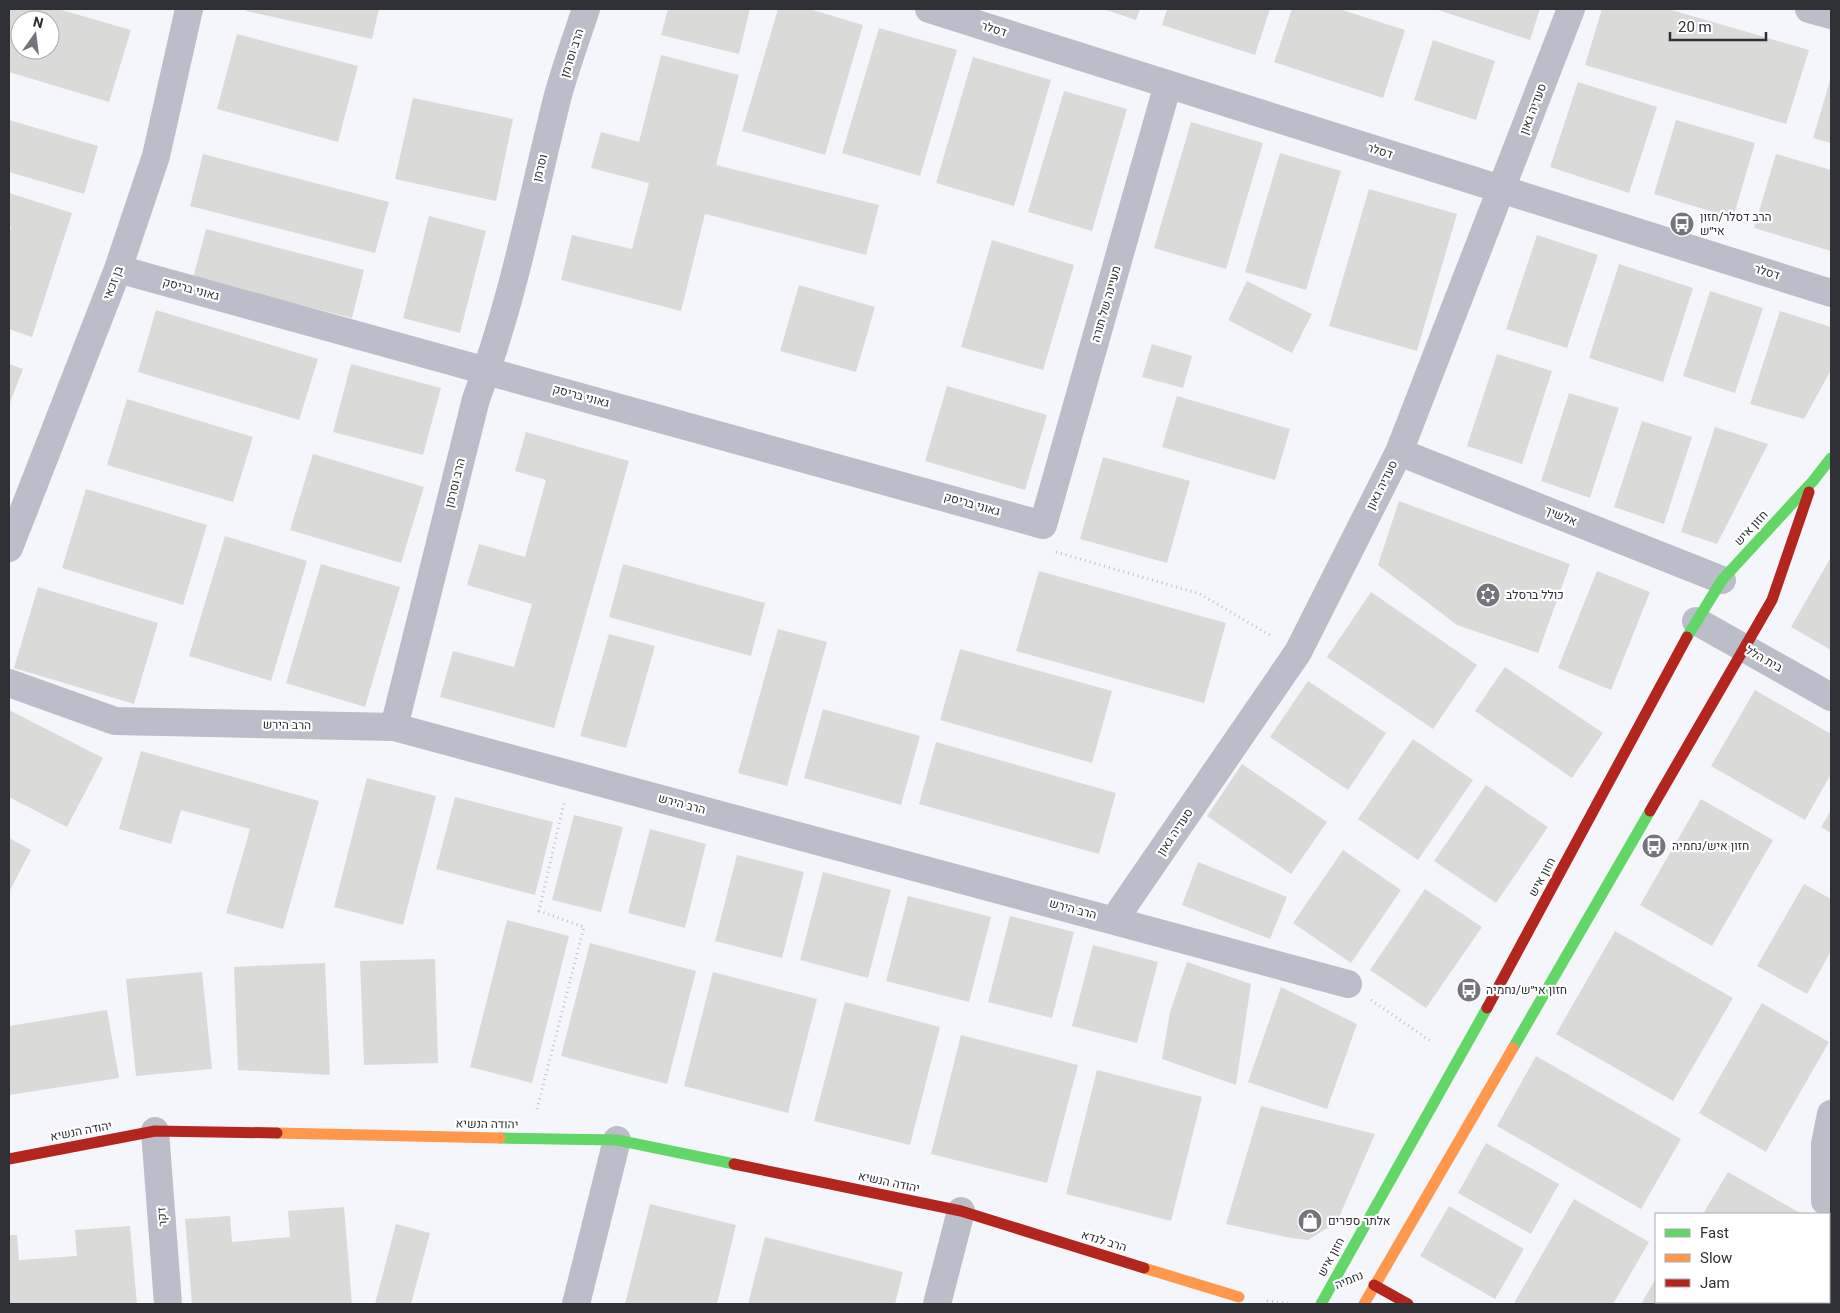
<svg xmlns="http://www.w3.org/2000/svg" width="1840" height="1313" viewBox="0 0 1840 1313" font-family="Georgia,Heebo,serif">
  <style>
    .building { fill: #dadad9; fill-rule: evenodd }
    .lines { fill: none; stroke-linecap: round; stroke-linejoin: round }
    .path { stroke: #bfc0c7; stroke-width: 3; stroke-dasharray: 1 4; stroke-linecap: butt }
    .street { stroke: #bbbdc8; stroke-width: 28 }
    .fast { stroke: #63d668; stroke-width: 11 }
    .slow { stroke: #ff974d; stroke-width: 11 }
    .jam { stroke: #b3261e; stroke-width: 11 }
    .labels { text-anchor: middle; stroke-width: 4.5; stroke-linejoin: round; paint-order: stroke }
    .street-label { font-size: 12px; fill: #2e3036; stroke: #fff }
    .poi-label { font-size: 12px; fill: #2e3036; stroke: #fff; text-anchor: start }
  </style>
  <rect width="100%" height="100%" fill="#f5f6fb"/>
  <path class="building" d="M9,9H58L131,30L109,102L9,72ZM20,20H50V50H20Z
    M247,9H379L372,39L246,11Z
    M668,9H750L739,54L661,35Z
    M778,9H809L863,25L825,155L742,131Z
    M1103,9H1140L1136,20Z
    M1167,9H1270L1255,55L1162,25Z
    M1292,9H1339L1405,30L1383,98L1274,62Z
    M1435,9H1540L1530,40Z
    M1602,9H1668L1809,50L1786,124L1585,65Z
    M879,28L957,50L920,176L842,153Z
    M237,34L358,66L338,142L217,109Z
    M1433,40L1495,61L1476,120L1414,100Z
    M661,55L739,75L716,165L879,205L866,255L705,214L681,311L561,280L572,235L632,249L649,183L591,168L601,132L639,142Z
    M973,57L1051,80L1014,206L936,183Z
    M1831,77V143L1813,138Z
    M1578,82L1657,107L1629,193L1550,167Z
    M1064,91L1127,109L1092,231L1028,212Z
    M413,98L513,119L496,201L395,179Z
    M9,120L98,146L84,194L9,172Z
    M1676,120L1755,143L1733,218L1654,194Z
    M1191,122L1263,143L1226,269L1154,248Z
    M1280,153L1341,171L1306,290L1245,272Z
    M203,154L389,202L375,253L190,206Z
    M1776,154L1831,170V251L1754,228Z
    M1369,189L1457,214L1417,351L1329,326Z
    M9,193L72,213L32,337L9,329V235L11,227L9,226Z
    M429,216L486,231L460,333L403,318Z
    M206,229L364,270L352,318L193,278Z
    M1537,235L1598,255L1567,348L1506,329Z
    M992,240L1074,265L1043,370L961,347Z
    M1619,264L1693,288L1663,382L1589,358Z
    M1247,281L1312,314L1292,353L1228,320Z
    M799,285L875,307L856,372L780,351Z
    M1710,291L1763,308L1735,393L1683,376Z
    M156,310L318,359L299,420L138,372Z
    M1780,311L1831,327V370L1804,419L1750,404Z
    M1152,344L1192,356L1183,388L1142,377Z
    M1497,354L1552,371L1522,464L1467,446Z
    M9,364L23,369L9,405Z
    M351,364L441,388L423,455L333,432Z
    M947,386L1047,415L1025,490L925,461Z
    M1569,393L1619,408L1590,498L1541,481Z
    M1177,396L1290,429L1275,480L1162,447Z
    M127,399L253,437L233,502L107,465Z
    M1642,421L1692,437L1664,524L1614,507Z
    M1715,427L1768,444L1717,544L1681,532Z
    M526,432L629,461L554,728L440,697L453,651L514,667L532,604L467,585L479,544L525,557L546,480L515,471Z
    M313,454L424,487L401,563L290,530Z
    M1103,457L1190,481L1167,563L1080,539Z
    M86,489L207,525L183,605L62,568Z
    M1399,501L1570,564L1538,653L1457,625L1378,565Z
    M225,536L307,561L271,681L189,656Z
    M1831,557V650L1791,627Z
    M321,564L400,587L365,707L286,683Z
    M623,564L765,603L751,656L609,617Z
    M1039,571L1226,623L1204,703L1016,651Z
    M1597,571L1650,592L1611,690L1558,668Z
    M38,587L158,623L134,704L14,668Z
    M1371,592L1477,665L1433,729L1327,657Z
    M778,629L827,642L787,786L738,773Z
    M609,634L655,646L626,748L580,736Z
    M960,649L1112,691L1092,763L940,720Z
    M1505,667L1603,733L1572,778L1475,711Z
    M1308,681L1386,733L1348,790L1270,737Z
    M1755,690L1831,734V774L1805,820L1711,766Z
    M823,709L920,736L901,805L804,778Z
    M9,710L103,758L67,827L9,797Z
    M1413,739L1473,780L1418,860L1358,819Z
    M936,742L1116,793L1099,854L919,804Z
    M141,751L319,801L283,929L226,913L250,829L181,810L171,844L119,829Z
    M1242,764L1327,822L1291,874L1207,816Z
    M367,778L436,796L403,925L334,907Z
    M1486,785L1548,827L1496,903L1434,861Z
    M455,797L553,822L535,895L436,869Z
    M1701,799L1773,840L1712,946L1640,905Z
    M1831,810V833L1821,827Z
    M574,815L623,827L601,912L552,900Z
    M650,829L706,844L685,928L628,913Z
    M9,838L31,850L9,892Z
    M1343,850L1401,890L1351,963L1293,923Z
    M737,855L804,872L782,958L715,941Z
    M1198,862L1287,897L1270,939L1182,905Z
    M823,872L891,890L868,978L800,960Z
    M1804,884L1831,899V951L1807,994L1757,966Z
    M1425,889L1482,927L1426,1008L1370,970Z
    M908,896L991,917L969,1002L886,981Z
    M1010,916L1074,932L1052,1018L988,1002Z
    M507,920L569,936L532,1083L470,1067Z
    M1615,931L1733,998L1673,1101L1556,1034Z
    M590,943L696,971L667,1084L561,1056Z
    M1093,945L1158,962L1137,1043L1072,1026Z
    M435,959L438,1063L364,1065L360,961Z
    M1187,962L1251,984L1236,1085L1162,1059L1170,1012Z
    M325,963L330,1075L238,1070L234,967Z
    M202,972L212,1069L136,1076L126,979Z
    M713,972L817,999L788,1113L684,1086Z
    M1281,987L1357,1024L1327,1109L1248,1082Z
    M845,1002L940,1027L910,1145L814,1121Z
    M1762,1003L1829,1042L1766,1152L1699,1113Z
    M107,1010L119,1078L9,1095V1026Z
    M961,1035L1078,1065L1047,1183L931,1154Z
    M1536,1056L1681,1139L1641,1209L1497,1126Z
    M1097,1070L1202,1097L1171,1221L1066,1194Z
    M1261,1106L1375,1134L1337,1222L1308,1240L1291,1238L1226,1224Z
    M1486,1143L1559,1184L1531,1234L1458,1193Z
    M1728,1172L1802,1214H1703Z
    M1574,1199L1649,1242L1613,1304H1516L1514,1303Z
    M650,1204L736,1225L717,1304H625Z
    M1449,1206L1524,1249L1495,1299L1420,1256Z
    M344,1207L352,1304H192L185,1219L230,1216L232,1242L290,1237L288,1211Z
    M396,1224L430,1233L411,1304H375Z
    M130,1226L137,1304H9V1235H17L19,1260L77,1256L75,1230Z
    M765,1237L903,1272L895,1304H748Z
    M1656,1278V1302H1741L1739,1304H1641Z"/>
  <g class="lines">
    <path class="path" d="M1056,552L1200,594L1273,637
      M1371,1000L1432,1042
      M537,1109L584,927L539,911L564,803
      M1267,1301L1291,1304"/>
    <path class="street" d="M929,9L1831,293
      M1809,9L1831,15
      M118,269L1043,525L1168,84
      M1399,452L1722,580
      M9,548L118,269L156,156L189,9
      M1696,621L1831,697
      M9,683L115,721L394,727L1348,984
      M394,727L476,399C513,302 532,199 557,99C565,69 576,39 586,9
      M1114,920L1298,652L1399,452L1571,9
      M1831,1114L1825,1144V1201L1831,1206
      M155,1131L168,1304
      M576,1304L617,1140
      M937,1304L961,1211"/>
    <path class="fast" d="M1687,637L1722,580L1813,481L1831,458
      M1513,1048L1650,811
      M500,1138L617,1140L734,1164
      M1321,1304L1487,1008"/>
    <path class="slow" d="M277,1133L500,1138
      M1144,1268L1239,1297
      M1364,1304L1513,1048"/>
    <path class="jam" d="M1650,811L1772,600L1809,492
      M1487,1008L1687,637
      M9,1159L155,1131L277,1133
      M734,1164L961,1211L1144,1268
      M1374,1285L1408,1304"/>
  </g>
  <defs>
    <symbol id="bus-disc" viewBox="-11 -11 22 22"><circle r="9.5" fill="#74757b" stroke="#fff"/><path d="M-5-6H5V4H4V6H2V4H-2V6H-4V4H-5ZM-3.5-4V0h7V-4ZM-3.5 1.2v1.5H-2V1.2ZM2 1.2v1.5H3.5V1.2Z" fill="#fff"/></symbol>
    <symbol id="synagogue-disc" viewBox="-11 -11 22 22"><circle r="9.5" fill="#74757b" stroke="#fff"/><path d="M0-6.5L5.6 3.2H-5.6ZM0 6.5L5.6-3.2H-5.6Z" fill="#fff"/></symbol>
    <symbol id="shop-disc" viewBox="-11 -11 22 22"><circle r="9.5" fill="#74757b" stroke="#fff"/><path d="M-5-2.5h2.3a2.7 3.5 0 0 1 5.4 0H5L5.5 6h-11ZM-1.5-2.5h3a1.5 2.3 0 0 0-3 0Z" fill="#fff"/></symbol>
  </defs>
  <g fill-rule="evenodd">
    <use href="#bus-disc" x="1668" y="210" width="28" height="28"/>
    <use href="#synagogue-disc" x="1474" y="581" width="28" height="28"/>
    <use href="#bus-disc" x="1640" y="832" width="28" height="28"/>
    <use href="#bus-disc" x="1455" y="976" width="28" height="28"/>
    <use href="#shop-disc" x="1296" y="1207" width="28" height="28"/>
  </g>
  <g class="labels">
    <g class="street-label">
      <text transform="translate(994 29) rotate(17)" y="4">דסלר</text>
      <text transform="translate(572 53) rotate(-72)" y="4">הרב וסרמן</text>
      <text transform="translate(1533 109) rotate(-69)" y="4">סעדיה גאון</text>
      <text transform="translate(1380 151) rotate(17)" y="4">דסלר</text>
      <text transform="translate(540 168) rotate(-76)" y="4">וסרמן</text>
      <text transform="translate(1767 272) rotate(17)" y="4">דסלר</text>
      <text transform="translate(113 283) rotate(-69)" y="4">בן זכאי</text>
      <text transform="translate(191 289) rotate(15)" y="4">גאוני בריסק</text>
      <text transform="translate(1106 304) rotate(-74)" y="4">מעיינה של תורה</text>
      <text transform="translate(581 396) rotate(15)" y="4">גאוני בריסק</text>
      <text transform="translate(455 483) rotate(-76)" y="4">הרב וסרמן</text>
      <text transform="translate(1382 485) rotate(-63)" y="4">סעדיה גאון</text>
      <text transform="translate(972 504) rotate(16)" y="4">גאוני בריסק</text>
      <text transform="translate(1561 516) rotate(22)" y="4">אלשיך</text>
      <text transform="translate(1751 528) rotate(-47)" y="4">חזון איש</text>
      <text transform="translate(1764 659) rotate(29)" y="4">בית הלל</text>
      <text transform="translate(287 725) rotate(1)" y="4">הרב הירש</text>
      <text transform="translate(682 804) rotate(15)" y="4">הרב הירש</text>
      <text transform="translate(1175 832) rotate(-56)" y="4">סעדיה גאון</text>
      <text transform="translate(1542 877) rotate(-61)" y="4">חזון איש</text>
      <text transform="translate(1073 909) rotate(15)" y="4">הרב הירש</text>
      <text transform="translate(487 1124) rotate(1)" y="4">יהודה הנשיא</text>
      <text transform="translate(81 1131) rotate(-11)" y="4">יהודה הנשיא</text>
      <text transform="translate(889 1182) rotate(12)" y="4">יהודה הנשיא</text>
      <text transform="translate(162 1217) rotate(-94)" y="4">דקר</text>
      <text transform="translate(1104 1241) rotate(17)" y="4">הרב לנדא</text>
      <text transform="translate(1331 1257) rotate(-61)" y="4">חזון איש</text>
      <text transform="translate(1349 1280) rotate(-22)" y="4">נחמיה</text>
    </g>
    <g class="poi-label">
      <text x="1700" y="221">הרב דסלר/חזון<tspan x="1700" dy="14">אי״ש</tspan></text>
      <text x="1506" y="599">כולל ברסלב</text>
      <text x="1672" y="850">חזון איש/נחמיה</text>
      <text x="1486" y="994">חזון אי״ש/נחמיה</text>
      <text x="1328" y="1225">אלתר ספרים</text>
    </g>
  </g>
  <rect width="1840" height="1313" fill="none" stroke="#2e3036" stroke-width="20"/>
  <rect x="1655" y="1213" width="175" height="90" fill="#ffffff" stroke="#abacaf"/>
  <rect x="1665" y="1229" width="25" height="8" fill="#63d668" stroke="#abacaf"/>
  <text x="1700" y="1238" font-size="15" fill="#2e3036">Fast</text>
  <rect x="1665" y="1254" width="25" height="8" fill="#ff974d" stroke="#abacaf"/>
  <text x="1700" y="1263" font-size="15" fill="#2e3036">Slow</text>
  <rect x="1665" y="1279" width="25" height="8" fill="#b3261e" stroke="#abacaf"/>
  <text x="1700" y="1288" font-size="15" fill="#2e3036">Jam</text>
  <g transform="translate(35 35) rotate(14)"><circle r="24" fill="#ffffff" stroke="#abacaf"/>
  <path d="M0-4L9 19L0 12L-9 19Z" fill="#74757b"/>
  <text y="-8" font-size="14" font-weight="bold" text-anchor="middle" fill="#2e3036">N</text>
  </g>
  <path d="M1670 32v8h96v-8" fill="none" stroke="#2e3036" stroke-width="2.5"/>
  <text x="1678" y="32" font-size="15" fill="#2e3036" stroke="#ffffff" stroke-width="4" paint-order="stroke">20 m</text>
</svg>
